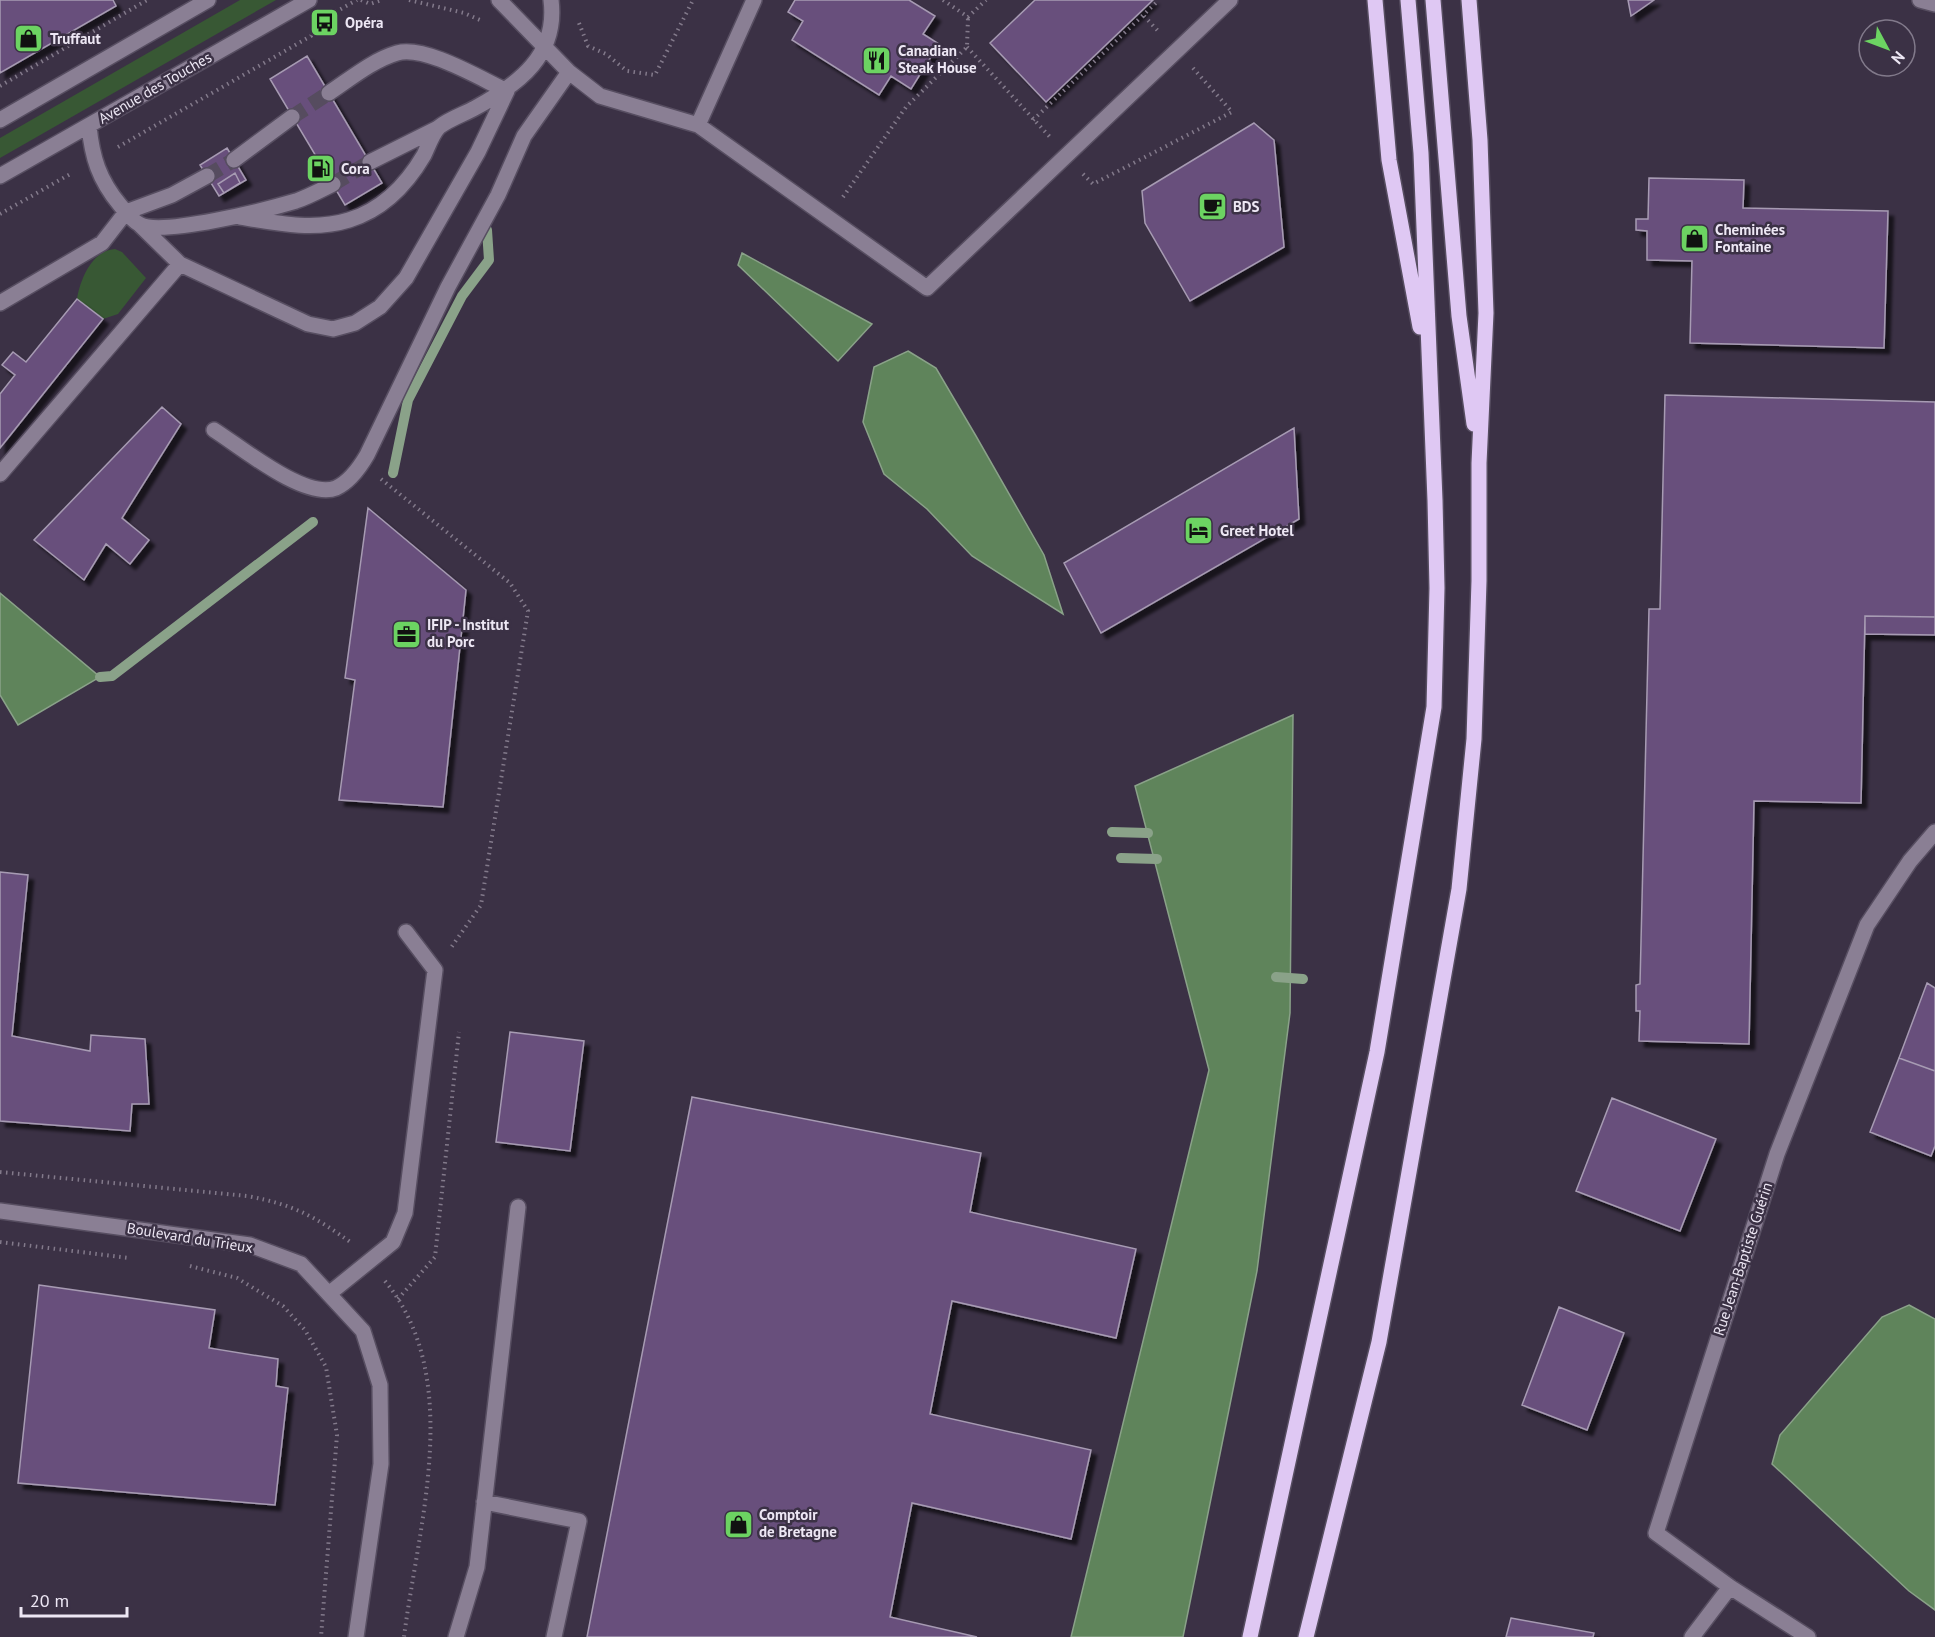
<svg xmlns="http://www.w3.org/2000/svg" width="1935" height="1637" viewBox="0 0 1935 1637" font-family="'PT Sans',sans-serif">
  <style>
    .green { fill: #385834 }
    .water { fill: #5f845b; stroke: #8aa289; stroke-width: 1.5 }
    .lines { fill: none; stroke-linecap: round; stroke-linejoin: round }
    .stream { stroke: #8aa289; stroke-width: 10 }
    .building { fill: #68507c; stroke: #a79bb3; stroke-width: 1.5; fill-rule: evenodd; filter: url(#shadow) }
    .minor-tunnel { stroke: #564c5f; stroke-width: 15; stroke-dasharray: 15 8; stroke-linecap: butt }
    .minor-casing { stroke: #574e61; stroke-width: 18 }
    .major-casing { stroke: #574e61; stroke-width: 18 }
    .path { stroke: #837a8b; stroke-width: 4; stroke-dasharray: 1.5 4.5; stroke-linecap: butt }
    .minor { stroke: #8a7f94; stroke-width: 15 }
    .major { stroke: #dfc8f3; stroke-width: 15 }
    .labels { text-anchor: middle; stroke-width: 5; stroke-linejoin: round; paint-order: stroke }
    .poi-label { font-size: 15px; font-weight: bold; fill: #ede7f4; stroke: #3b3145; text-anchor: start }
    .street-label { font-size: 15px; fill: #ede7f4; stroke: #3b3145 }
  </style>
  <defs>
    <filter id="shadow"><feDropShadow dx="5.5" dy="5.5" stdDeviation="1.5" flood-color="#0009"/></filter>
  </defs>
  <rect width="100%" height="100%" fill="#3b3145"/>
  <path class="green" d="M240,0H276L0,158V138Z
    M115,249L122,252L146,278L118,314L103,319L77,299C80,280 92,250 115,249Z"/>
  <path class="water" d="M742,253L872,324L838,361L738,265Z
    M908,351L936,368L976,436L1044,555L1063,614L972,556L927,509L884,474L863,422L874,367Z
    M0,593L100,677L18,725L0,695Z
    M1293,715L1290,1013L1257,1271L1183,1637H1071L1209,1070L1135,786Z
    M1909,1305L1935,1319V1610L1909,1591L1772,1464L1780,1435L1882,1317Z"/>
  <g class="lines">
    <path class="stream" d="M393,473L408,400L462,296L489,260L487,230
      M100,677L112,676L313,522
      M1112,832L1148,833
      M1121,858L1157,859
      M1276,977L1303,979"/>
  </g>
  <path class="building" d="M0,0H113L116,6L0,73Z
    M795,0H909L935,16L923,34L939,44L911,89L891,76L879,95L792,40L803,21L788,12Z
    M1035,0H1153L1046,102L990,43Z
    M1628,0H1654L1631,16Z
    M307,56L382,183L345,205L270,79Z
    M1254,123L1274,140L1284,247L1190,301L1145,223L1142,191Z
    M227,148L246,180L219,196L200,165ZM235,173L240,183L224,193L218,184Z
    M235,173L240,183L224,193L218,184Z
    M1649,178L1744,180L1743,208L1888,211L1884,348L1690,343L1692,261L1647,260V231L1636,230V219H1648Z
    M77,299L103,319L0,448V394L15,375L2,365L13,352L26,362Z
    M1665,395L1935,402V617L1865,616L1861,803L1754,801L1749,1044L1639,1041L1640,1011H1636V985L1640,984L1649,609H1660Z
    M162,407L181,424L122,518L149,540L130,564L106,544L84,580L34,540Z
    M1294,428L1299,519L1101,633L1064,563Z
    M368,508L466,590L443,807L339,800L355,680L345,678Z
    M1865,616L1935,617V635L1865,634Z
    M0,872L28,875L12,1036L90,1051L91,1035L145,1039L149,1104H132L130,1131L0,1121Z
    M1927,983L1935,988V1071L1899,1058Z
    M510,1032L584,1041L570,1151L496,1142Z
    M1899,1058L1935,1071V1146L1931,1156L1870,1132Z
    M692,1097L981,1153L970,1212L1136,1249L1116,1338L952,1301L930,1414L1091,1450L1071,1539L912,1503L890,1617L977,1637H587Z
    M1612,1098L1716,1139L1680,1231L1576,1191Z
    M39,1285L215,1310L209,1348L278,1359L276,1386L288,1388L275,1505L18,1483Z
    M1559,1307L1624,1333L1587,1430L1522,1405Z
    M1511,1618L1594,1633L1593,1637H1506Z"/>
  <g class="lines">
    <path class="minor-tunnel" d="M292,117L329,93
      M207,176L234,160
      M333,184L370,162"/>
    <defs>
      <path id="minor" d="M499,0L569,72L600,96L698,125L754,0
        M1920,0L1935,4
        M329,93C350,79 373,60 397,53C425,45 481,79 507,91
        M0,120L208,0
        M698,125L927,288L1230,0
        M89,126C92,157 99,180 120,205C125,211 132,220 139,224C161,237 269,209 296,201C308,197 321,190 333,184
        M234,160L292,117
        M370,162L438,128
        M0,176L309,0
        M240,217C276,223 314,231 349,220C382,210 407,184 424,155C428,147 432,134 439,127C449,119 464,114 475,108C519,84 558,55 551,0
        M140,225L180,264L308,324L333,329L355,323L380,307L406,278L478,152L507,91
        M0,303L102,243L126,212L172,195L207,176
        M214,430C241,447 305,500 336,488C349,482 360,467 367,455L448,287L498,195L524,136L569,72
        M0,474L180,264
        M0,1211L250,1245L301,1264L363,1331L380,1385L381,1464L356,1637
        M330,1293L393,1242L405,1213L435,970L406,932
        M484,1502L579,1521L554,1637
        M456,1637L477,1567L518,1207
        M1692,1637L1730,1587
        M1808,1637L1730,1587L1656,1533L1777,1154L1867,925L1910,861L1935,832"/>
      <path id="major" d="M1375,0L1389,160L1420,327
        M1433,0L1459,316L1474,424
        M1250,1637L1377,1052L1434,707L1437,588L1435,500L1421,153L1408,0
        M1306,1637L1379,1342L1459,889L1474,739L1479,581V463L1486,313L1480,140L1469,0"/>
    </defs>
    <use href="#minor" class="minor-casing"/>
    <use href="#major" class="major-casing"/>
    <path class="path" d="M361,0L370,4L382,0
      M409,0L464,13L480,20
      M943,0L968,17L986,0
      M330,15L357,0
      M1144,16L1159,32
      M579,23L588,46L606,54L627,71L655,75L693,0
      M967,47L1050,137
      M0,86L147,0
      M1033,120L1159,0
      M118,147L311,36L315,27
      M1083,174L1093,184L1232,112L1193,68
      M843,197L906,107L967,47L968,17
      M0,214L72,173
      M381,479L510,583L528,611L481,905L450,949
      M0,1172L247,1196C295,1205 314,1216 353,1244
      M0,1242L129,1258
      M190,1266L237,1278L283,1306L305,1330L326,1367L337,1435L321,1637
      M385,1281C465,1378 418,1525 404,1637
      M398,1299L435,1257L459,1032"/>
    <use href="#minor" class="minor"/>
    <use href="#major" class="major"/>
  </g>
  <defs>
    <symbol id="bus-square" viewBox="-11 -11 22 22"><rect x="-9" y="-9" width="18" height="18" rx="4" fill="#6cd362" stroke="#3b3145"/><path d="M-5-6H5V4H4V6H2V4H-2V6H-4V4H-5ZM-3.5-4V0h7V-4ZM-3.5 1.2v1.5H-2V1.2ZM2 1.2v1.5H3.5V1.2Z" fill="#111"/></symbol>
    <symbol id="shop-square" viewBox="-11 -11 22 22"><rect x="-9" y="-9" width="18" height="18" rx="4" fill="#6cd362" stroke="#3b3145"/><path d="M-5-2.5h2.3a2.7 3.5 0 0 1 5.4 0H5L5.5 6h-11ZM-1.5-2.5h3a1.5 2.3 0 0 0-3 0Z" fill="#111"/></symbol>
    <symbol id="restaurant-square" viewBox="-11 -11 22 22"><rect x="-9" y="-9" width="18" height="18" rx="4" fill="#6cd362" stroke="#3b3145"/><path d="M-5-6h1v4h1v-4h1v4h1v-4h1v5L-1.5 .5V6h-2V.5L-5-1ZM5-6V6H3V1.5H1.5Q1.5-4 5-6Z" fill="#111"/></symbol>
    <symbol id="fuel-square" viewBox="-11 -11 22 22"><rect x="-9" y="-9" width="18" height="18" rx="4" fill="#6cd362" stroke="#3b3145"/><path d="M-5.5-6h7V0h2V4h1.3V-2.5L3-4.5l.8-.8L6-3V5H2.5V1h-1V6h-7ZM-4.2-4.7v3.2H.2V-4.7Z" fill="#111"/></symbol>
    <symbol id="cafe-square" viewBox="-11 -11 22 22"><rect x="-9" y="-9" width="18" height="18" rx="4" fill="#6cd362" stroke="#3b3145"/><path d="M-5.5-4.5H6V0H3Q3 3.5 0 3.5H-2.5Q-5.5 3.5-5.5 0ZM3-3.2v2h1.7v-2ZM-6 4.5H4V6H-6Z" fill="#111"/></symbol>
    <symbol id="hotel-square" viewBox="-11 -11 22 22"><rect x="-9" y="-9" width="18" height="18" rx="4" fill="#6cd362" stroke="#3b3145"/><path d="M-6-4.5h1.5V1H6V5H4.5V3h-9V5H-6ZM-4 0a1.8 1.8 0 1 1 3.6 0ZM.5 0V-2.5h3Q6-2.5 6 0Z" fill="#111"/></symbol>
    <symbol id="office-square" viewBox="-11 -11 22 22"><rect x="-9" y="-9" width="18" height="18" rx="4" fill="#6cd362" stroke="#3b3145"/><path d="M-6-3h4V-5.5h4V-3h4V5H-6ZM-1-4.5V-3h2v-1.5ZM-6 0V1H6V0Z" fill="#111"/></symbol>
  </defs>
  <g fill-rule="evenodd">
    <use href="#bus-square" x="308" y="6" width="33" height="33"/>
    <use href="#shop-square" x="12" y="22" width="33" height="33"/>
    <use href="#restaurant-square" x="860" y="44" width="33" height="33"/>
    <use href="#fuel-square" x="304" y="152" width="33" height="33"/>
    <use href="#cafe-square" x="1196" y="190" width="33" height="33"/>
    <use href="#shop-square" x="1678" y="222" width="33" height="33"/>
    <use href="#hotel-square" x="1182" y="514" width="33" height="33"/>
    <use href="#office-square" x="390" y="618" width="33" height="33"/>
    <use href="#shop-square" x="722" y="1508" width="33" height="33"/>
  </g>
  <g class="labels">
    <g class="poi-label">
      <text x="345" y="28">Opéra</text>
      <text x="50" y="44">Truffaut</text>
      <text x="898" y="56">Canadian<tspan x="898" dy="17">Steak House</tspan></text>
      <text x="341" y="174">Cora</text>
      <text x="1233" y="212">BDS</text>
      <text x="1715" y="235">Cheminées<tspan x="1715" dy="17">Fontaine</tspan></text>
      <text x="1220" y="536">Greet Hotel</text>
      <text x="427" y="630">IFIP - Institut<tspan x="427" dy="17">du Porc</tspan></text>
      <text x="759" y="1520">Comptoir<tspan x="759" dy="17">de Bretagne</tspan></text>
    </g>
    <g class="street-label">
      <text transform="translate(155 88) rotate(-30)" y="5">Avenue des Touches</text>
      <text transform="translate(190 1238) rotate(9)" y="5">Boulevard du Trieux</text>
      <text transform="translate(1743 1259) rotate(-72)" y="5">Rue Jean-Baptiste Guérin</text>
    </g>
  </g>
  <g transform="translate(1887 48) rotate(131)"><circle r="28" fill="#3b3145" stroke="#827a8b" stroke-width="1.5"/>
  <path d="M0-4.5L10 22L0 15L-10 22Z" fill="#6cd362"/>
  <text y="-9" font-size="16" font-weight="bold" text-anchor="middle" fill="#ede7f4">N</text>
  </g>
  <path d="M21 1607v9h106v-9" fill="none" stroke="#ede7f4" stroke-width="3"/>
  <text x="30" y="1607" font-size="18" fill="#ede7f4" stroke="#3b3145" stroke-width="4.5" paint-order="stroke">20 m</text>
</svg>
